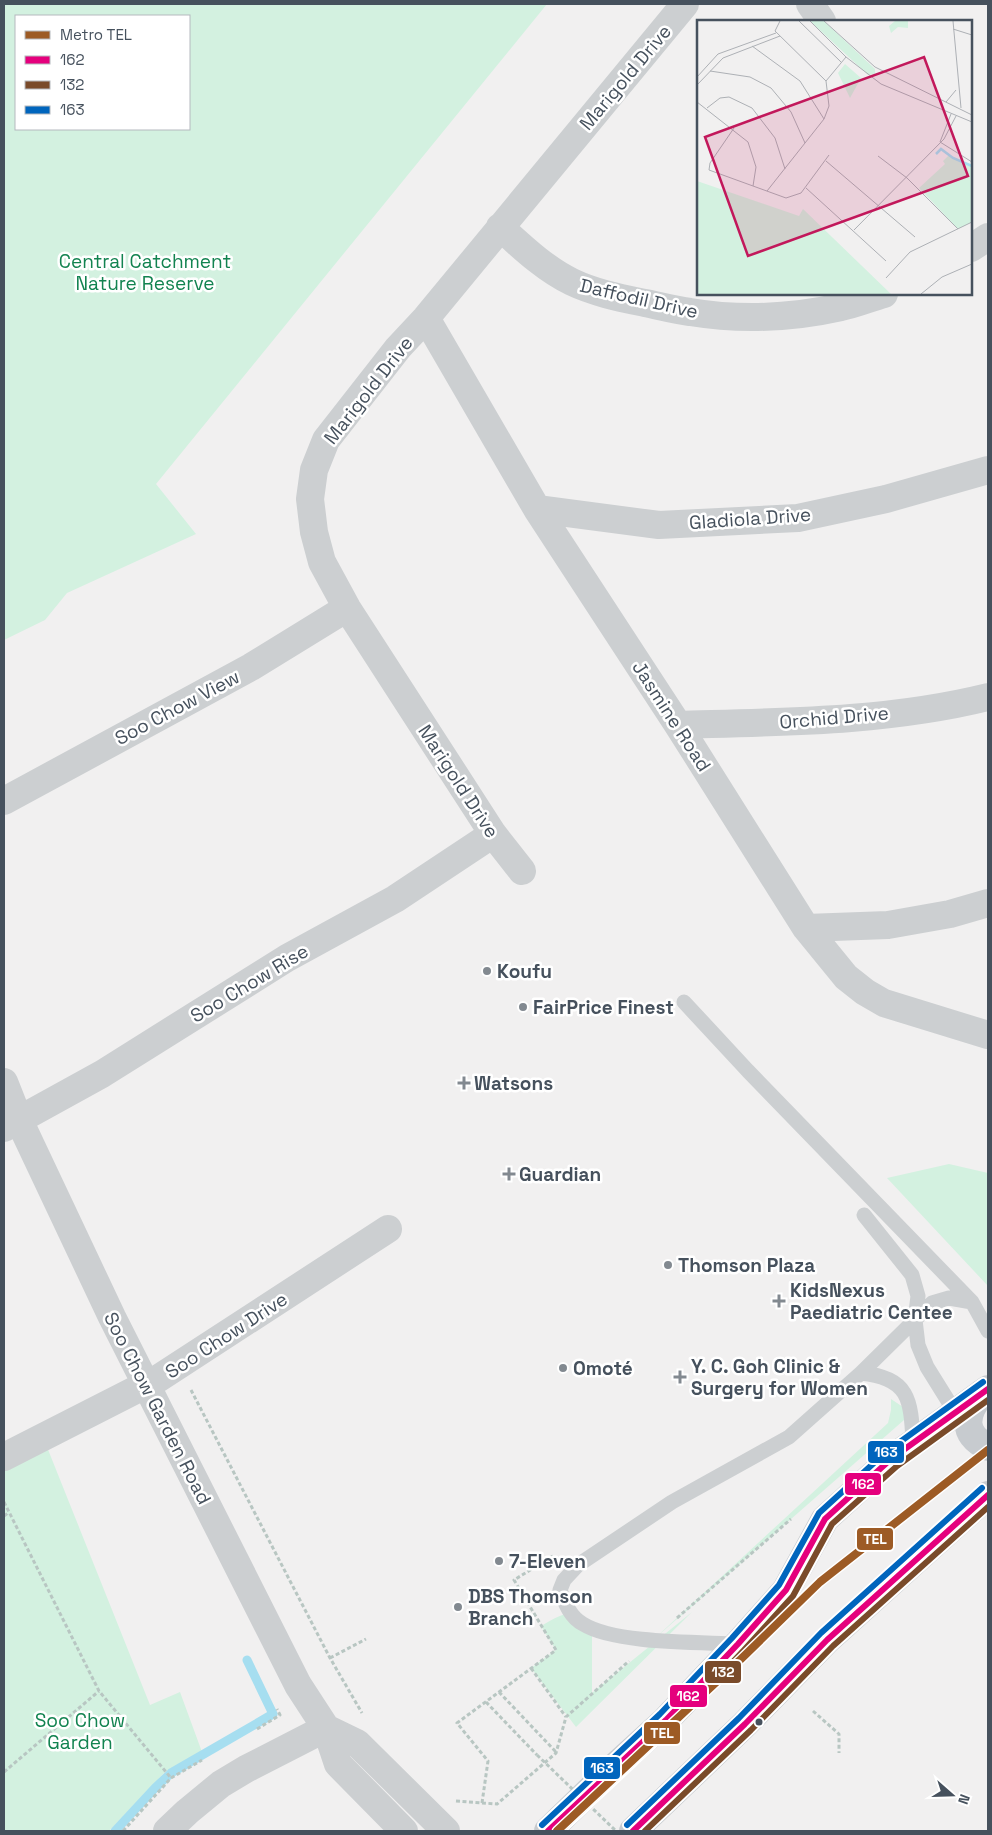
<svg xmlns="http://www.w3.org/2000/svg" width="992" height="1835" viewBox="0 0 992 1835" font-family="'Space Grotesk',sans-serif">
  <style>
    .green { fill: #d3f1e0; fill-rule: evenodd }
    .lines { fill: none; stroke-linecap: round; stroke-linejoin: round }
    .stream { stroke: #a6def0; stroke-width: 9 }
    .path { stroke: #b8c6c2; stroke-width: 3; stroke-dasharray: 4 2.5; stroke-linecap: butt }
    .lane { stroke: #cccfd1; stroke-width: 15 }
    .street { stroke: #cccfd1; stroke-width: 28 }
    .primary { stroke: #c7cbcf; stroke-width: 28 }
    .path-bridge { stroke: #b8c6c2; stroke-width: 3; stroke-dasharray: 4 2.5; stroke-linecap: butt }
    .bus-1-casing { stroke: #fff; stroke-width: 10 }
    .bus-2-casing { stroke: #fff; stroke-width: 10 }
    .bus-3-casing { stroke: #fff; stroke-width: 10 }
    .bus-1 { stroke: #e5007d; stroke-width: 6 }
    .bus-2 { stroke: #7a4b2a; stroke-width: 6 }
    .bus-3 { stroke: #0065bd; stroke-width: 6 }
    .metro-1-casing { stroke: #fff; stroke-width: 11 }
    .metro-1 { stroke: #9d5b25; stroke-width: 8 }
    .poi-dot { fill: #828990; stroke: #fff; stroke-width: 2 }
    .bus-dot { fill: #46515d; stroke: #fff; stroke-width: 2 }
    .labels { text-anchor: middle; stroke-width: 5; stroke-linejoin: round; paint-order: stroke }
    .street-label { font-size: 19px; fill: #46515d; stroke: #fff }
    .park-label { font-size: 19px; fill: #128350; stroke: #fff }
    .poi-label { font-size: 19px; font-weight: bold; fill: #46515d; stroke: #fff; text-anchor: start }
    .inset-river { fill: none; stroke: #a6def0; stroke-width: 2.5 }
    .inset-road { fill: none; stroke: #adb0b5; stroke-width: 1 }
    .view { fill: #c2185b; fill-opacity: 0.15; stroke: #c2185b; stroke-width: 2.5 }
    .inset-edge { fill: none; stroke: #46515d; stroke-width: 2.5 }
    .line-badge { stroke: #fff; stroke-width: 2 }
    .badge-label { font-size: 14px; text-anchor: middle; font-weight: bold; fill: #fff }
  </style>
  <rect width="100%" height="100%" fill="#f1f0f0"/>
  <path class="green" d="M4,4H547L156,484L196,534L67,593L45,620L4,640ZM189,16V129H16V16Z
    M949,1164L988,1173V1286L887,1178Z
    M891,1399L912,1413L653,1640L888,1423L891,1410Z
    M45,1442L150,1705L180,1692L202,1752L166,1771L109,1831H4V1462Z
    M692,1612L576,1727L531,1668L556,1650L541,1626C570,1610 566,1610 592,1629V1693Z"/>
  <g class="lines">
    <path class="stream" d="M115,1831L155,1788L171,1773L273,1714L247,1660"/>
    <path class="path" d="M191,1390L330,1658L362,1713
      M4,1502L99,1691L171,1778
      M4,1516L8,1513
      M677,1618L791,1519
      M330,1658L366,1639
      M531,1668L566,1717
      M499,1692L556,1752
      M486,1702L537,1755
      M813,1711L839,1734V1753
      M257,1729L280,1715L277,1709
      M4,1772L99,1691
      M456,1801L497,1804L556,1753L566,1717L629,1661
      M482,1803L488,1761L457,1723L556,1650L514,1580L553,1556
      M123,1831L171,1778L202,1760"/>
    <path class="lane" d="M684,1002L748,1071L972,1302L988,1331
      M864,1215L912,1275L918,1296L915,1320L918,1345L927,1367L955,1412
      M861,1373C909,1378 911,1399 913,1442
      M738,1644C699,1642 615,1644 583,1624C570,1617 565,1603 560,1590L564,1580L578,1565L672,1502L789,1437L861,1373L932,1303L949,1298L972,1302"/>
    <path class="street" d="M810,4L822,21
      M500,227C522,247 545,269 572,282C595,293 621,298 645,303C660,306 675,310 690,312C739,320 792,318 841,307C856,304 870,298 884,294
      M971,248L988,237
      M426,318L537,509L678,725L806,928L846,977L865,992L884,1003L988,1035
      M537,509L659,525L798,518L886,499L988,470
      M678,725C782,722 887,722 988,697
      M4,801L251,667L347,608
      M522,871L493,834L347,608L322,562L314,532L310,499L314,470L326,440L398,348L426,318L685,4
      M806,928L888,925L950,914L988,903
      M4,1082L19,1120L112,1317L298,1685L326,1728L338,1764L404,1831
      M4,1128L102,1074L287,958L395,899L493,834
      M4,1457L159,1378L388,1229
      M326,1728L357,1743L446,1831
      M167,1831L187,1812L221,1784L246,1769L326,1728"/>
    <path class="primary" d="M981,1394C965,1414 961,1434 988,1447
      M548,1831L611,1770L666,1720L738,1644L786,1590L825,1519L891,1459L988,1389
      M633,1831L745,1724L827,1640L988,1495"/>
    <path class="path-bridge" d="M537,1755L616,1831"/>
    <defs>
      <path id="bus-1" d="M548,1831L666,1720L738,1644L786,1590L825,1519L891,1459L988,1389
        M633,1831L745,1724L827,1640L988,1495"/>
      <path id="bus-2" d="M560,1831L672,1726L744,1650L793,1596L832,1524L897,1466L988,1400
        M645,1831L751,1730L833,1646L988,1507"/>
      <path id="bus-3" d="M542,1825L660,1714L732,1638L779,1585L819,1513L886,1452L983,1382
        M627,1825L739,1718L821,1633L982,1488"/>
    </defs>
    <use href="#bus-1" class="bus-1-casing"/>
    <use href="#bus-2" class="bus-2-casing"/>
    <use href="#bus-3" class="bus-3-casing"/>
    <use href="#bus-1" class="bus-1"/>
    <use href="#bus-2" class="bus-2"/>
    <use href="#bus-3" class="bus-3"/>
    <defs>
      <path id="metro-1" d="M557,1831L741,1659L820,1582L988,1450"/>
    </defs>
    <use href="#metro-1" class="metro-1-casing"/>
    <use href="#metro-1" class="metro-1"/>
  </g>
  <g class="poi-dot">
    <circle cx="487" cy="971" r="5"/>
    <circle cx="523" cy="1007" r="5"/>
    <path d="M461.5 1075.5h5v5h5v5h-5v5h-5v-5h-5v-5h5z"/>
    <path d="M506.5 1166.5h5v5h5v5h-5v5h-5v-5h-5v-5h5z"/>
    <circle cx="668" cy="1265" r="5"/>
    <path d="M776.5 1293.5h5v5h5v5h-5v5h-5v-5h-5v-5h5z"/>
    <circle cx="563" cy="1368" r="5"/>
    <path d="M677.5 1369.5h5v5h5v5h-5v5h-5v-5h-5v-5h5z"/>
    <circle cx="499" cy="1561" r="5"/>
    <circle cx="458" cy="1607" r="5"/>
  </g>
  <circle class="bus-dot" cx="759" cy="1722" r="4.5"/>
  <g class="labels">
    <g class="street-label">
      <text transform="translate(625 77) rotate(-50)" y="7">Marigold Drive</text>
      <text transform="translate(639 298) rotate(13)" y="7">Daffodil Drive</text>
      <text transform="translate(368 390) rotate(-52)" y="7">Marigold Drive</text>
      <text transform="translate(750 518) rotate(-4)" y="7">Gladiola Drive</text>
      <text transform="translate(177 707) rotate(-28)" y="7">Soo Chow View</text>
      <text transform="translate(672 716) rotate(57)" y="7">Jasmine Road</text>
      <text transform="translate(834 717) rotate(-5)" y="7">Orchid Drive</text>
      <text transform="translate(459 781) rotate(57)" y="7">Marigold Drive</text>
      <text transform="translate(249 983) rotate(-31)" y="7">Soo Chow Rise</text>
      <text transform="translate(226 1335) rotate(-33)" y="7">Soo Chow Drive</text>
      <text transform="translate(158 1408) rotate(63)" y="7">Soo Chow Garden Road</text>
    </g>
    <g class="park-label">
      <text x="145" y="268">Central Catchment<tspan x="145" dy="22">Nature Reserve</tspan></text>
      <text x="80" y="1727">Soo Chow<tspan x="80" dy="22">Garden</tspan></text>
    </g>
    <g class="poi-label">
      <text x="497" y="978">Koufu</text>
      <text x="533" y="1014">FairPrice Finest</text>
      <text x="474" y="1090">Watsons</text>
      <text x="519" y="1181">Guardian</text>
      <text x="678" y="1272">Thomson Plaza</text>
      <text x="790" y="1297">KidsNexus<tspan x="790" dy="22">Paediatric Centee</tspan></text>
      <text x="691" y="1373">Y. C. Goh Clinic &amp;<tspan x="691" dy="22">Surgery for Women</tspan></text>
      <text x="573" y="1375">Omoté</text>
      <text x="509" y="1568">7-Eleven</text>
      <text x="468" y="1603">DBS Thomson<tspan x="468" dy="22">Branch</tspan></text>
    </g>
  </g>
  <g transform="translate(697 20)">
    <rect width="275" height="275" fill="#f1f0f0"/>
    <path d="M113,1H127L178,49V54L171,55ZM198,1H211V8L201,7L194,13L192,6ZM148,44L164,58L153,78L141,53ZM252,135L275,147V202L261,209L222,168L248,144L246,141ZM0,161L102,196L106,189L194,274H0Z" fill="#d3f1e0"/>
    <path class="inset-river" d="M239,134L244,129L256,138L275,146"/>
    <path class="inset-road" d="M102,1L144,42M113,1L149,37L184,64L275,102M127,1L178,47L275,95M256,1L264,88M256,9L275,15M55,26L103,61L127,99M13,51L53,57L74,68L94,92L108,123M0,57L21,34L79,13M129,61L149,37M0,65L26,38L83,16M0,82L51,122L59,147L56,166M249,82L259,70M10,88L23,78L32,77L55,88L78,118L88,149M37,108L13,143L12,150L89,178L104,173L132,135M243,122L275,142M243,122L254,94M181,136L210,158L261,209M129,141L218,217M109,168L189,241M70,171L127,99L132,86L129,61L78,11L83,1M157,210L247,119L259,96M189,258L213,232L275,202M224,274L245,257L275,244"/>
    <path class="view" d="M227,37L271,156L51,236L8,117Z"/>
    <rect width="275" height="275" class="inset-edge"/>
  </g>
  <g class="line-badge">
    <rect x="867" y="1440" width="38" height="24" rx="5" fill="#0065bd"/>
    <rect x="844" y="1472" width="38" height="24" rx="5" fill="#e5007d"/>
    <rect x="856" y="1527" width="38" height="24" rx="5" fill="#9d5b25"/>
    <rect x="704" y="1660" width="38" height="24" rx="5" fill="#7a4b2a"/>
    <rect x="669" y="1684" width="39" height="24" rx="5" fill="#e5007d"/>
    <rect x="643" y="1721" width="38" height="24" rx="5" fill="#9d5b25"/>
    <rect x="583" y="1756" width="38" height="24" rx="5" fill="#0065bd"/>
  </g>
  <g class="badge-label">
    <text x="886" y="1457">163</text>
    <text x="863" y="1489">162</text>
    <text x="875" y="1544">TEL</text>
    <text x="723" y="1677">132</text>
    <text x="688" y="1701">162</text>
    <text x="662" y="1738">TEL</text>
    <text x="602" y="1773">163</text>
  </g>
  <rect width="992" height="1835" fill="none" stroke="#46515d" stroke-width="10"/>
  <rect x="15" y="15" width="175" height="115" fill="#ffffff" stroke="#b5b9be"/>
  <rect x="25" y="31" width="25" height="8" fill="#9d5b25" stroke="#b5b9be"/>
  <text x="60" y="40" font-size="15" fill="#46515d">Metro TEL</text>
  <rect x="25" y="56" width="25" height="8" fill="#e5007d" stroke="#b5b9be"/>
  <text x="60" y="65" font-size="15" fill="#46515d">162</text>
  <rect x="25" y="81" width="25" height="8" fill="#7a4b2a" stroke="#b5b9be"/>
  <text x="60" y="90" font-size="15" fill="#46515d">132</text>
  <rect x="25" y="106" width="25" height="8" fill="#0065bd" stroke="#b5b9be"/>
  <text x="60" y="115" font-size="15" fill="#46515d">163</text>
  <g transform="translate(952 1795) rotate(110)" stroke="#ffffff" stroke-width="4" paint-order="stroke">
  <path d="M0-4L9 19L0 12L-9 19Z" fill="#46515d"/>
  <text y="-8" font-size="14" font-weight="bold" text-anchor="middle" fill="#46515d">N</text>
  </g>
</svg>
